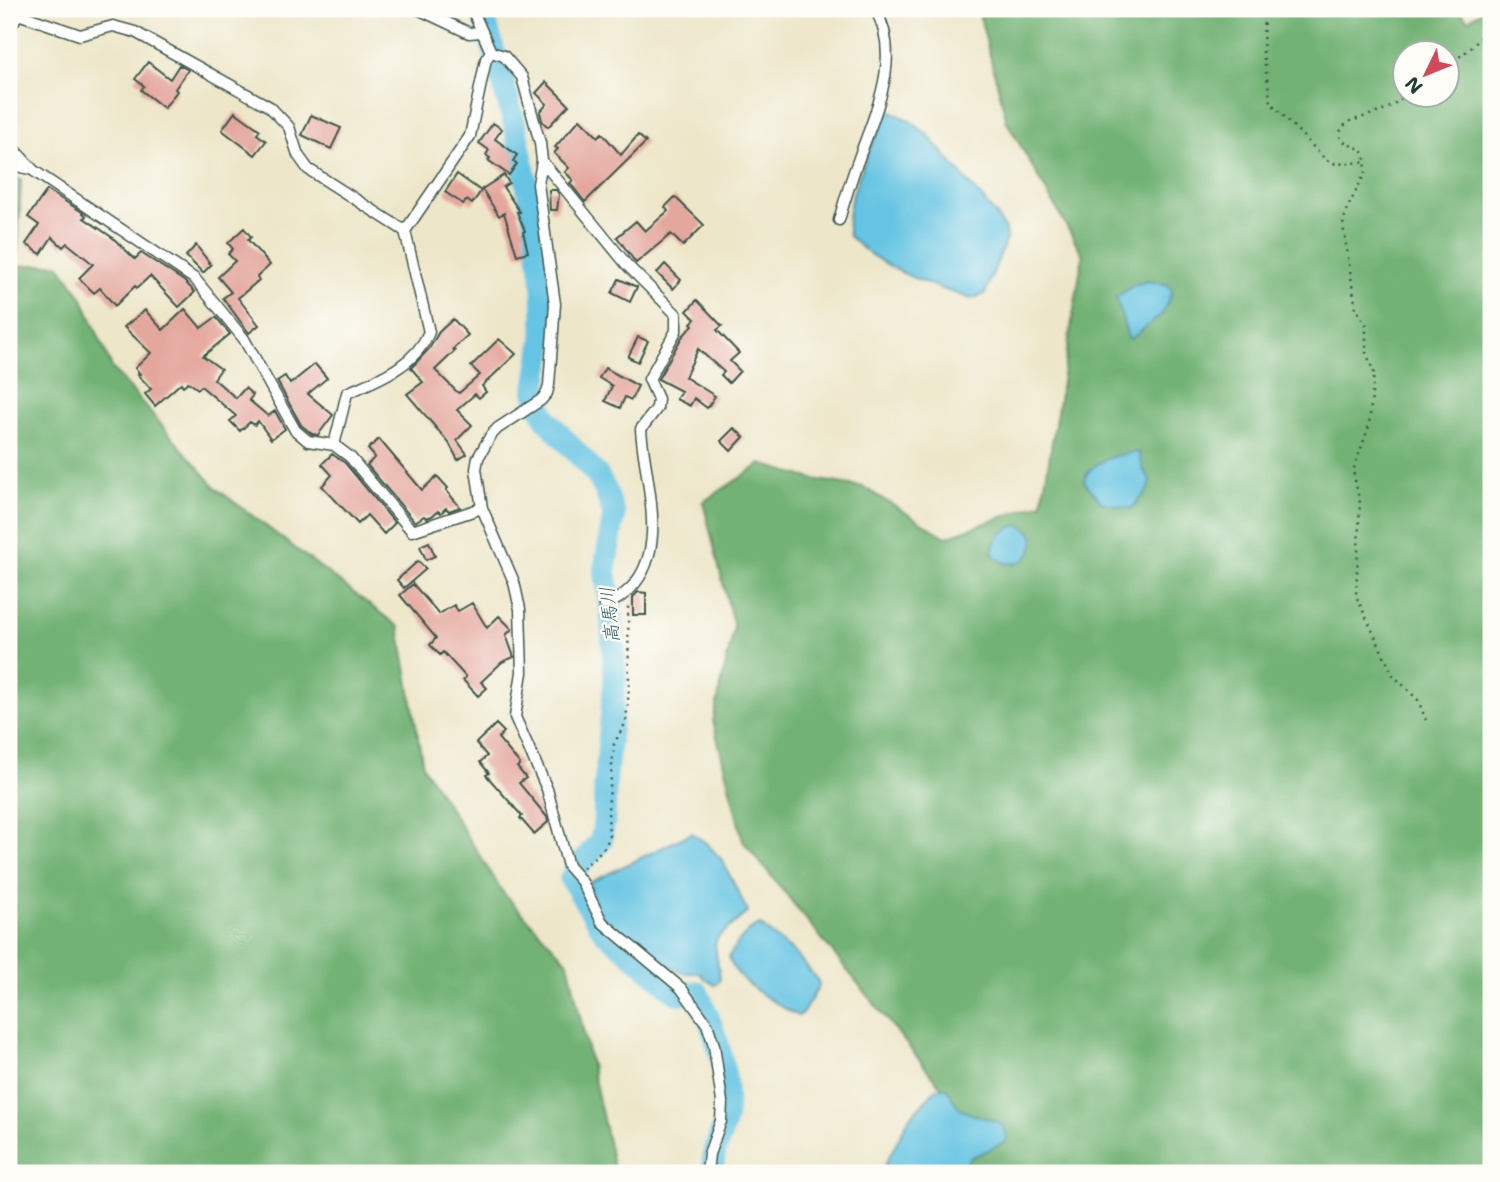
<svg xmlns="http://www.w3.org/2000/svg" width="1500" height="1182" viewBox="0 0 1500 1182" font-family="'Shantell Sans','Klee One',sans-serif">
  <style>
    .forest { fill: #72b274; stroke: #487854; stroke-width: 2; fill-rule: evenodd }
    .water { fill: #65c4e3; stroke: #42808c; stroke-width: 2 }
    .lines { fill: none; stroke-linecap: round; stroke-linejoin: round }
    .river { stroke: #65c4e3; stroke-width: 23 }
    .building { fill: #e4a79e }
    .minor-casing { stroke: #3e564a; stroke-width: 13 }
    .path { stroke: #3e564a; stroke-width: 2.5; stroke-dasharray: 2 5; stroke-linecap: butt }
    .minor { stroke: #fff; stroke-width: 10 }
    .labels { text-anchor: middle; stroke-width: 5; stroke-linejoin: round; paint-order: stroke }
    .water-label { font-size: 19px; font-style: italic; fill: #305f60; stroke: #fdfcf7 }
  </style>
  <rect width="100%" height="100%" fill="#fdfcf7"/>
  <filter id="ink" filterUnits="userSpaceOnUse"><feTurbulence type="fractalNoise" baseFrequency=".0143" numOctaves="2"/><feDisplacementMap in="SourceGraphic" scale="14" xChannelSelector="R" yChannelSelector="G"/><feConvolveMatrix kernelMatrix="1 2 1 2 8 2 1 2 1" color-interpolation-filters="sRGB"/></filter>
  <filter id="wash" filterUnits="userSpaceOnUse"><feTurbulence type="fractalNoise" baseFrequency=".00686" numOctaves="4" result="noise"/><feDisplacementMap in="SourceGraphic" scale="28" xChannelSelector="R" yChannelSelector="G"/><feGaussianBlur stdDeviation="1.57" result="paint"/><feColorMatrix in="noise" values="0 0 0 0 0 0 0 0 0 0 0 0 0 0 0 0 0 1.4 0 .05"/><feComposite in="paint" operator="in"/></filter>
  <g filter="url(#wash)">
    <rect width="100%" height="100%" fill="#ede6c9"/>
    <path class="forest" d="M978,9H1458L1468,20L1485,9H1491V1173H916L947,1094L743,841L713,721L734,628L703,502L761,464L813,479L863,487L946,537L1042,503L1083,255L1007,122ZM1406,52H1448V94H1406Z
      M9,174L21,180L17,266L59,264L82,297L112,368L217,489L399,627L423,766L504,894L568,962L615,1173H9Z"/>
    <path class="water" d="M889,110L910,121L927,134L997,216L1005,230L1006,239L985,294L971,299C928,284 882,270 849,236C841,202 872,149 884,116Z
      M1148,281L1169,285L1172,292L1162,314L1131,339L1128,338L1116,297L1136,284Z
      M1139,452L1143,469L1151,482L1147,491L1131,509L1101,502L1084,481C1089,461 1120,453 1139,452Z
      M1018,525C1055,534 1019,586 992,553C994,537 1003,529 1018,525Z
      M692,833L707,844L722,860L748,912L718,937L715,944L720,980L715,985L705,979L700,973H682L659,960L609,922L596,902L589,883Z
      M760,925L796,954L818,981L819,986L802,1014L798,1016C777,1004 733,981 729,956C737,944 746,930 760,925Z
      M937,1088H947C951,1095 954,1103 960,1108C974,1121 1012,1114 1006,1142L970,1158L960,1173H881L909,1118Z"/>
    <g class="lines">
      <path class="river" d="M482,9L515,126L534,219L543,284L544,335L535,393L546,419L597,475L606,491L614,515L605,568L611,611L615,678L605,786L604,822L601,841L576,869L571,879L603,930L678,994L697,992C715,1030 730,1072 726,1114C725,1127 718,1139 715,1151C713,1158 713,1166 713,1173"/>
    </g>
    <g id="blocks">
      <path class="building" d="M148,62L170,79L179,65L188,70L175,89L177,91L164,108L141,90L144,86L135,79Z
        M546,82L569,105L548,127L542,121L540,112L547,104L536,93Z
        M235,112L260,130L257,134L266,141L255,155L222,130Z
        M311,115L341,128L331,149L302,135Z
        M580,119L598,137L602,133L621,155L638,135L646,142L585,202L570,183L573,180L565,172L569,168L554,153L558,149L555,147Z
        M493,123L502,129L495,139L517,155L513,161L517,164L509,175L488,160L490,158L486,155L489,150L479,143Z
        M457,174L481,191L472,204L467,200L463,204L445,192Z
        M504,175L509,183L503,187L520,212H517L525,231L523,232L528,252L517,255L504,213L499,216L482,189Z
        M47,190L82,212L86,216L84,218L113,238L135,259L141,253L184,281L195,292L179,307L150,276L137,288L135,286L115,306L100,288L94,293L79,278L93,264L67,243L63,247L52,237L41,254L26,244L39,225L28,217Z
        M549,190H556L559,194L557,210H550Z
        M675,197L704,225L683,246L671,234L636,263L617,237L636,221L645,231L668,211L665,207Z
        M244,228L251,237L248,240L270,265L257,277L259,280L238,298L259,325L249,333L223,298L231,292L218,277L235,261L228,254L233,249L228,243Z
        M196,245L211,265L203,273L186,256Z
        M665,264L681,280L673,289L657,273Z
        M619,279L637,287L630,302L612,293Z
        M697,300L722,326L717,330L739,353L730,361L740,371L729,383L721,375L724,372L698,349L685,377L715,396L707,408L694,398L690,406L676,399L681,391L658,379L682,337L693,325L691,323L695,319L687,311Z
        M185,309L201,328L216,317L230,334L203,356L221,369L214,379L236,398L245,388L253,395L249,400L268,416L275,411L285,429L271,439L258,421L255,425L250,422L240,431L230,421L236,416L201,386L198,389L188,382L183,386L181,383L155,406L145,394L151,389L138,375L140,374L135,368L151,353L124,327L145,310L163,330Z
        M453,319L468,335L453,349L455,351L435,370L457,392L459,393L480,375L471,366L499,339L516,354L482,386L486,392L479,398L475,394L457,410L472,425L457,440L467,454L458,460L449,443L407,394L423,382L411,368L429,349L439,332Z
        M638,337L648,341L638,362L628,357Z
        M315,364L327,378L308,394L333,415L318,435L312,434L301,425L277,381L285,376L290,384Z
        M605,368L638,386L631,400L625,397L620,408L605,401L612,386L599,378Z
        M734,428L744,437L731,451L721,441Z
        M379,439L422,490L437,476L448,488L446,490L460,507L449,511L446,508L441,513L438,511L432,516L426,518L424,516L415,522L367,465L375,457L368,449Z
        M332,454L345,463L395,523L384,534L367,515L358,524L322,486L332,475L322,464Z
        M429,542L435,556L426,560L420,546Z
        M418,561L426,569L404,588L397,580Z
        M413,584L439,614L454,605L458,611L472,603L487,628L499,616L512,629L506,635L514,657L502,662L481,682L487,688L478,696L463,680L466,677L443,652L440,655L430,645L436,638L400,595Z
        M638,592L646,593V615H633V597Z
        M496,724L504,732L498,738L520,764L517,767L526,778L519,783L547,817L548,822L534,834L520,818L522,816L486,775L489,773L480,762L487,756L476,743Z"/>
    </g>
  </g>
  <g filter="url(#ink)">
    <use href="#blocks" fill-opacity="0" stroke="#3e564a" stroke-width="2"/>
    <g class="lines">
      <defs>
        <path id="minor" d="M418,9L469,33L481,32
          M472,9L491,52L504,56L522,77L540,143L542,161L538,184L555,304L549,385L547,393L541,400L498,428L491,435L478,458L476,469L482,508L514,582L520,609L522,672L515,717L547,789L568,866L582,882L602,922L681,988L707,1024L714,1045L722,1102L721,1121L709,1154L707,1173
          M18,14L80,35L113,26L135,32L270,107L289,127L298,155L308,169L405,231
          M9,29L20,11
          M9,144L34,171L195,279L244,339L295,430L308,441L334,445L350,457L412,531L482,508
          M542,161L627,265L676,314V331L649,379L658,399L657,408L641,429C644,479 670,547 631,588C622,596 615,602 604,605
          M9,164L33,170
          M839,220C845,199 851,179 859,158C875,113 903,56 875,9
          M334,445L347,393C379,379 415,366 429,332L405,231L470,136L486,59L491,52"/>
      </defs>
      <use href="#minor" class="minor-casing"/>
      <path class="path" d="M1264,9L1263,53L1271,103L1326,160L1336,164L1366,162
        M1448,65L1471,48L1491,26
        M1407,94L1386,110L1347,122L1339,133L1341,139L1347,144L1356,147L1363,152L1366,162L1365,173L1346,211L1343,225L1356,309L1366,324V352L1374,373L1369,426L1353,471L1360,503L1356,596L1393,675L1418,700L1426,720
        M583,868L603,849L609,839L608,809L614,744L626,722L629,689L628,606"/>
      <use href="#minor" class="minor"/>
    </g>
  </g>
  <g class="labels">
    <g class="water-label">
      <text transform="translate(609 615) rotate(-96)" y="7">高馬川</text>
    </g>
  </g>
  <rect width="1500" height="1182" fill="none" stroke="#fdfcf7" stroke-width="35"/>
  <g transform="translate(1426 74) rotate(227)"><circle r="33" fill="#fdfcf7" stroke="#a4b0a9" stroke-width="2"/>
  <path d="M0-5L12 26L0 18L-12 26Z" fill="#d1495b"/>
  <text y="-10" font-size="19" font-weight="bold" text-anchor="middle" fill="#1f3d34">N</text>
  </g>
</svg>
